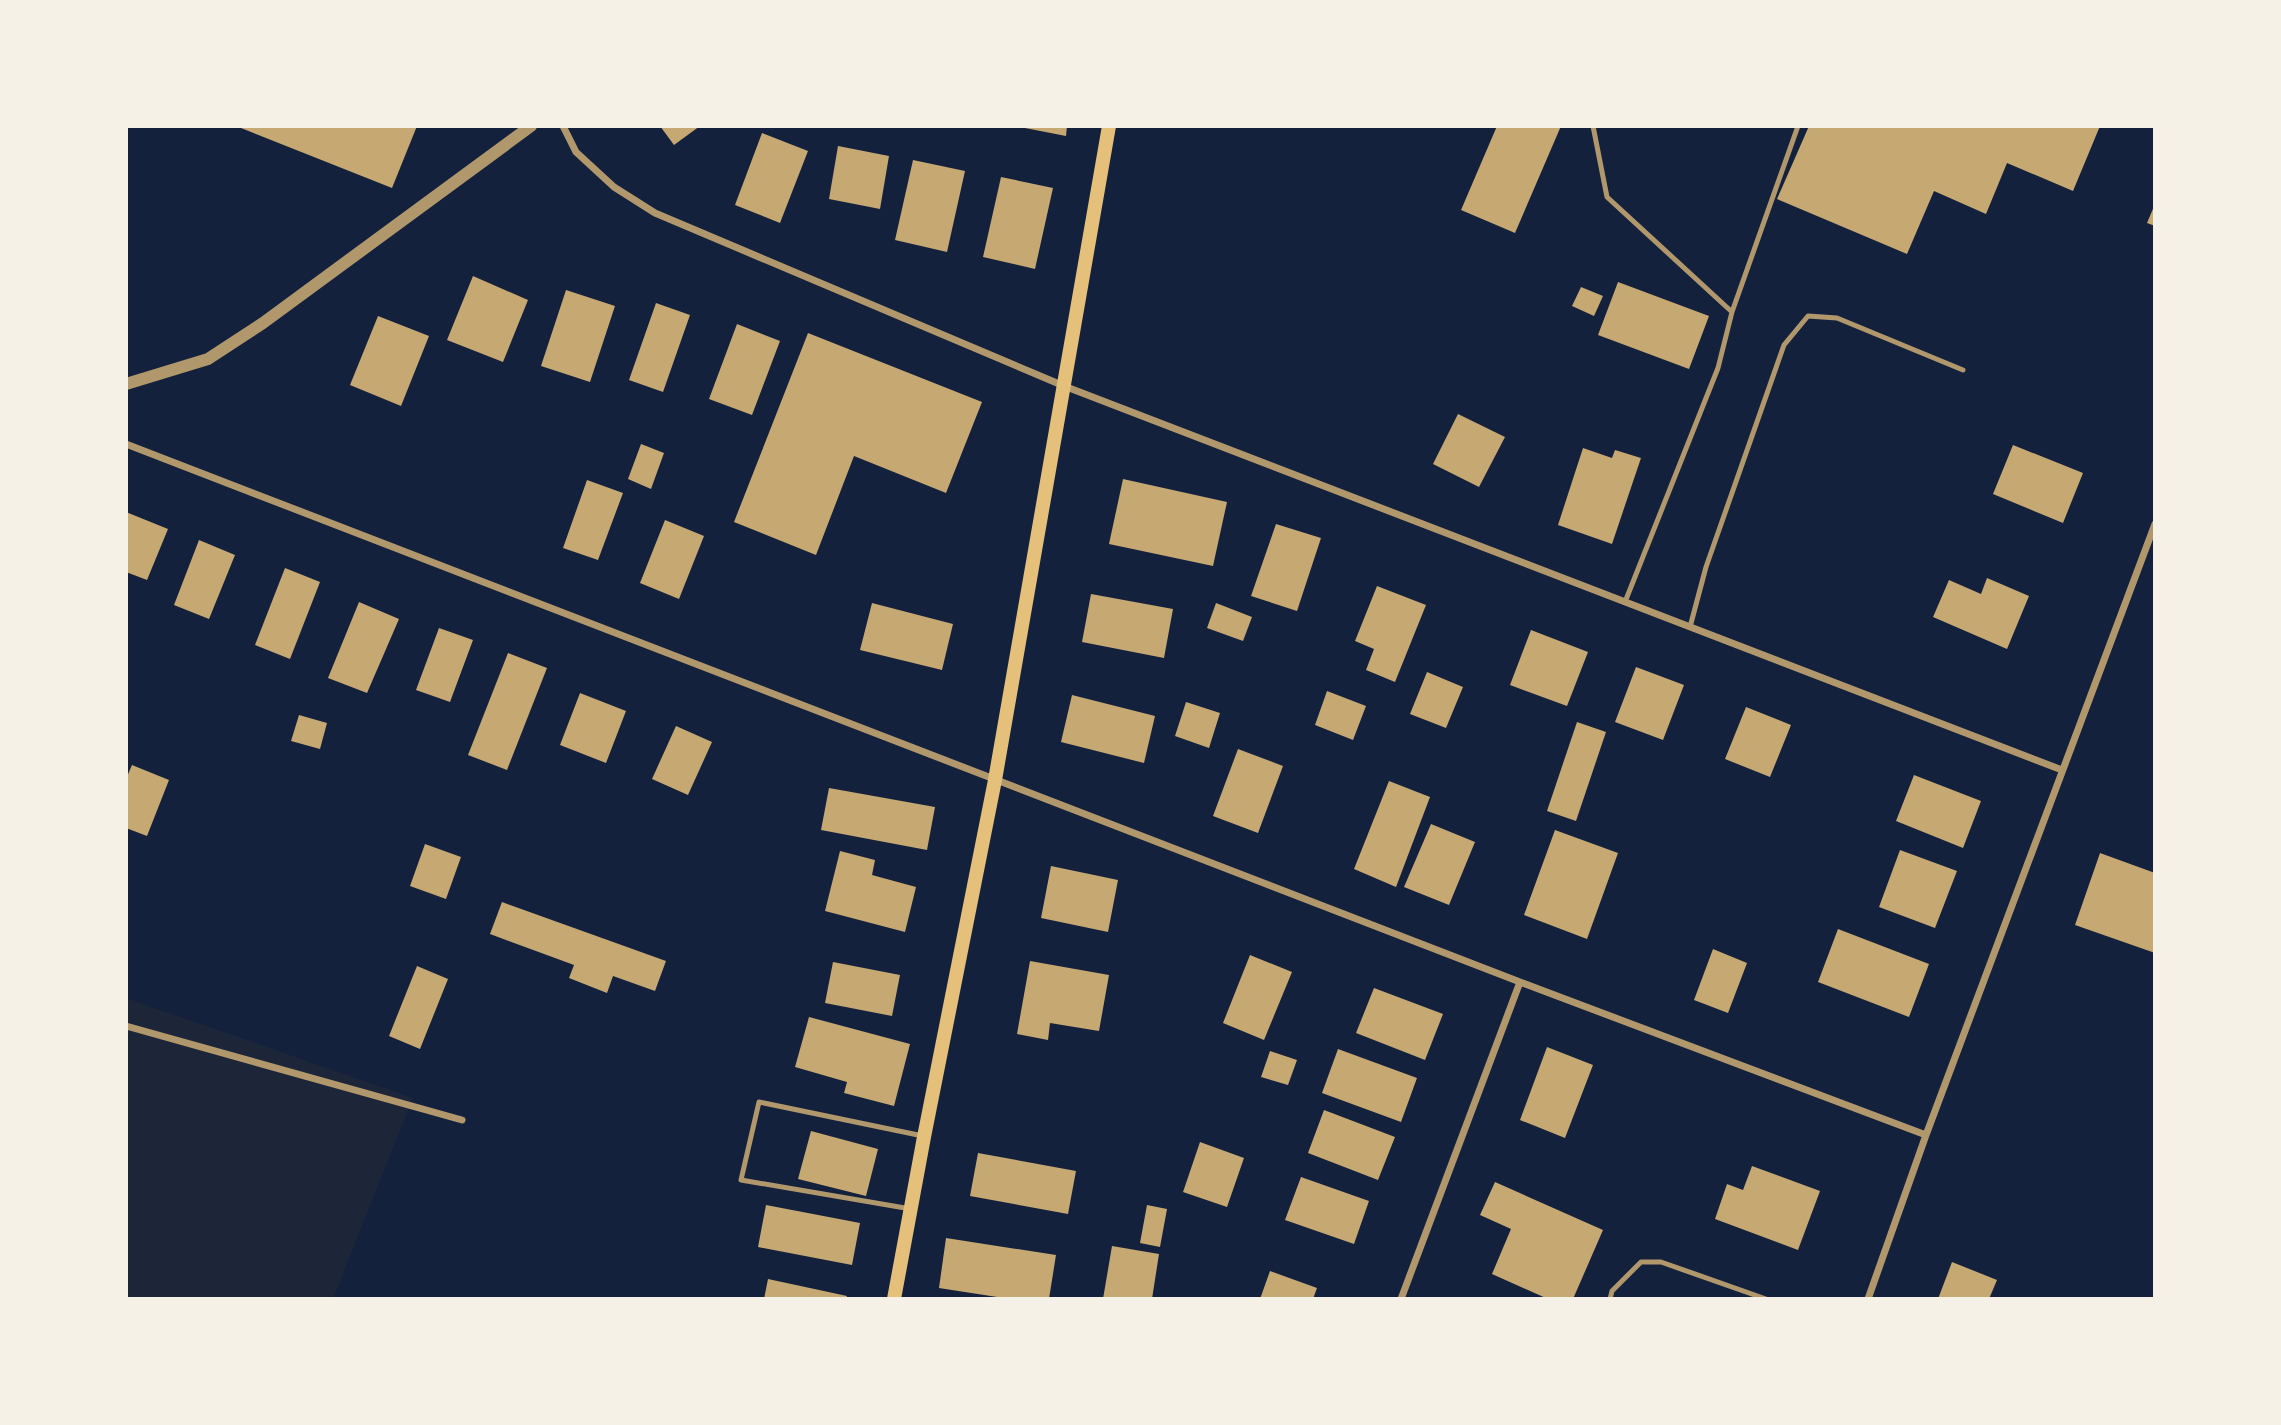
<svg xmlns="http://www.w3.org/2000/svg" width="2281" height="1425" viewBox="0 0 2281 1425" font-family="'Golos Text',sans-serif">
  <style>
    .green { fill: #1d2539 }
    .building { fill: #c6a872 }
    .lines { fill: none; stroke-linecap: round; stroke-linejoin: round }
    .service { stroke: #b1986c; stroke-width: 5 }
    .minor { stroke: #b1986c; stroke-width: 7 }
    .tertiary { stroke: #b1986c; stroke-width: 12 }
    .secondary { stroke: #e5c07b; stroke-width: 14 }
  </style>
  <rect width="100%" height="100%" fill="#14213d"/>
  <path class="green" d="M126,998L413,1098L333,1299H126Z"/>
  <path class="building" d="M236,126H417L392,188Z
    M660,126H700L674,145Z
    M1015,126H1067L1066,136Z
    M1497,126H1561L1515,233L1461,210Z
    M1809,126H2100L2073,191L2007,163L1986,214L1934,191L1907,254L1777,199Z
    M762,133L808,151L780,223L735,205Z
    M838,146L889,156L880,209L829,199Z
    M913,160L965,171L947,252L895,240Z
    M1001,177L1053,188L1035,269L983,257Z
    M2155,204V226L2147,223Z
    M473,276L528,300L503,362L447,340Z
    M1618,282L1709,316L1689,369L1598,335Z
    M1581,287L1603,296L1594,316L1572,306Z
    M566,290L615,306L590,382L541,366Z
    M656,303L690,315L663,392L629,380Z
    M378,316L429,336L401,406L350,385Z
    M737,324L780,341L752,415L709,399Z
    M808,333L982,402L946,493L854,456L816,555L734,522Z
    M1458,414L1505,437L1479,487L1433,464Z
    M641,444L664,453L651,489L628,479Z
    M2013,445L2083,473L2063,523L1993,494Z
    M1583,448L1612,458L1615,450L1641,458L1612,544L1558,525Z
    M1123,479L1227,502L1213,566L1109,544Z
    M587,480L623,493L598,560L563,548Z
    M126,512L168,529L147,580L126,572Z
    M665,520L704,536L679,599L640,583Z
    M1276,524L1321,538L1297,611L1251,596Z
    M199,540L235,555L209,619L174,605Z
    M285,568L320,582L290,659L255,645Z
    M1987,578L2029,596L2007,649L1933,617L1949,580L1981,594Z
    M1377,586L1426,605L1395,682L1366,670L1374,649L1355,641Z
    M1091,594L1173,609L1164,658L1082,642Z
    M359,602L399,619L367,693L328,678Z
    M872,603L953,624L942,670L860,650Z
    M1216,603L1252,617L1243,641L1207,628Z
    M439,628L473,640L450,702L416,690Z
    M1531,630L1588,652L1567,706L1510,685Z
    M508,653L547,668L507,770L468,755Z
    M1636,667L1684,685L1663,740L1615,722Z
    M1427,672L1463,687L1446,728L1410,714Z
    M1327,691L1366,706L1353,740L1315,725Z
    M580,693L626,711L606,763L560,745Z
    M1072,695L1155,716L1144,763L1061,742Z
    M1186,702L1220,713L1209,748L1175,736Z
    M1746,707L1791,725L1770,777L1725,759Z
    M299,715L327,723L320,749L291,741Z
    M1577,722L1606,732L1576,821L1547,811Z
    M676,726L712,742L688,795L652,779Z
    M1238,749L1283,766L1258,833L1213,816Z
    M132,765L169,780L147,836L126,828V779Z
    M1914,775L1981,801L1963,848L1896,821Z
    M1389,781L1430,797L1396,887L1354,869Z
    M829,788L935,807L927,850L821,830Z
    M1431,824L1475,842L1449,905L1404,887Z
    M1555,830L1618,853L1587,939L1524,915Z
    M425,844L461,857L446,899L410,886Z
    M1900,850L1957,871L1935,928L1879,907Z
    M840,851L875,860L872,875L916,887L905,932L825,911Z
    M2100,853L2155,873V953L2075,925Z
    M1051,866L1118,880L1108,932L1041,918Z
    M502,902L666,961L655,991L613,976L607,993L569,978L574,965L490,934Z
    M1838,929L1929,964L1909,1017L1818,982Z
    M1713,949L1747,963L1728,1013L1694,1000Z
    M1250,955L1292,972L1264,1040L1223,1023Z
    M1030,961L1109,975L1099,1031L1050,1023L1048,1040L1017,1034Z
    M833,962L900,975L892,1016L825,1003Z
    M417,966L448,979L420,1049L389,1036Z
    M1374,988L1443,1014L1425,1060L1356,1033Z
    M809,1017L910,1044L894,1106L844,1093L847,1082L795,1067Z
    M1547,1047L1593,1065L1565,1138L1520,1120Z
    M1338,1049L1417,1078L1401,1122L1322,1093Z
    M1270,1051L1297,1060L1288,1085L1261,1077Z
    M1324,1110L1395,1137L1378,1180L1308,1153Z
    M811,1131L878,1149L866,1196L798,1179Z
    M1200,1142L1244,1158L1227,1207L1183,1192Z
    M978,1153L1076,1171L1068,1214L970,1196Z
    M1752,1166L1820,1191L1798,1250L1715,1219L1727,1184L1743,1190Z
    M1301,1177L1369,1201L1354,1244L1285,1220Z
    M1495,1182L1603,1230L1573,1299H1548L1492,1274L1511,1229L1480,1215Z
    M766,1205L860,1223L852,1265L758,1247Z
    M1147,1205L1167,1209L1160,1247L1140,1243Z
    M946,1238L1056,1255L1049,1299H1010L939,1288Z
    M1112,1246L1159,1254L1152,1299H1103Z
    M1952,1262L1997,1280L1989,1299H1938Z
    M1270,1271L1317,1288L1313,1299H1260Z
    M768,1279L847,1296L846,1299H764Z"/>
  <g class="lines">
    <path class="service" d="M1593,126L1607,197L1732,312L1718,368L1625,602
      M1732,312L1798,126
      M1690,627L1706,567L1784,345L1808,316L1837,318L1963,370
      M911,1209L741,1180L759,1102L923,1136
      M1610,1299L1612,1291L1641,1262H1661L1766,1299"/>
    <path class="minor" d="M563,126L576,152L614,187L655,213L1064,386L2062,770
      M126,444L1520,982L1926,1135
      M126,1026L462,1120
      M1401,1299L1520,982
      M1868,1299L1926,1135L2155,524"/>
    <path class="tertiary" d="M126,384L208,359L263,323L531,126"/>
    <path class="secondary" d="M894,1299L924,1137L995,780L1109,126"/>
  </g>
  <rect width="2281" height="1425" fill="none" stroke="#f6f1e7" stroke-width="256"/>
</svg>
